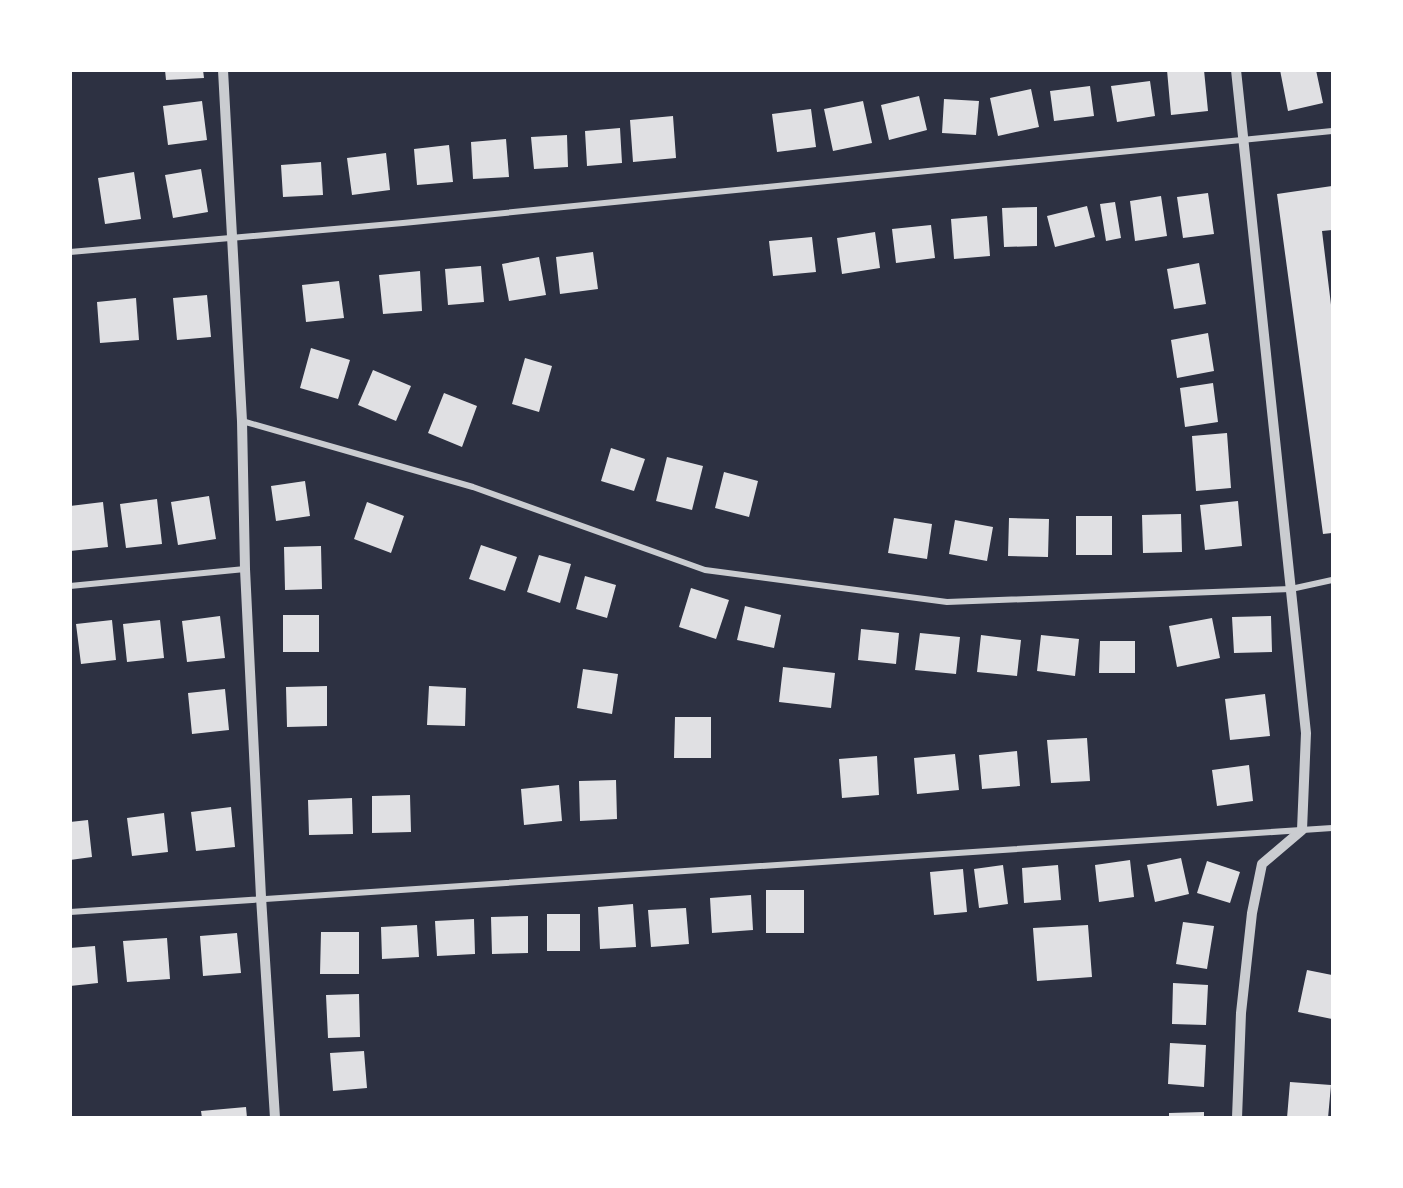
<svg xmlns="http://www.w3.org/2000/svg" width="1403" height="1188" viewBox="0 0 1403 1188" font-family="Lora,serif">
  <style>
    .building { fill: #e0e0e3 }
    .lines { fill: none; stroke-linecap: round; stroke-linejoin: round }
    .minor { stroke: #caccd0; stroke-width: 6 }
    .tertiary { stroke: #caccd0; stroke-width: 10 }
  </style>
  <rect width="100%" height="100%" fill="#2d3142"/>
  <path class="building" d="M165,70H203L204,78L166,80Z
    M1167,70H1204L1208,111L1171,115Z
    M1280,70H1316L1323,103L1288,111Z
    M1150,81L1155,116L1117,122L1111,86Z
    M1090,86L1094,116L1054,121L1050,91Z
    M1031,89L1039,127L998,136L990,98Z
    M919,96L927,130L889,140L881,105Z
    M944,99L979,101L976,135L942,133Z
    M202,101L207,140L168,145L163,106Z
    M863,101L872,143L833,151L824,109Z
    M811,109L816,147L777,152L772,114Z
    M673,116L676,158L633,162L630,120Z
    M620,128L622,163L587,166L585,131Z
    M567,135L568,167L534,169L531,137Z
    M506,139L509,177L473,179L471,142Z
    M449,145L453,182L417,185L414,149Z
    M386,153L390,190L352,195L347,158Z
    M321,162L323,195L283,197L281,165Z
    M201,169L208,212L173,218L165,175Z
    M134,172L141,219L105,224L98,178Z
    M1332,186V230L1322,231L1332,313V533L1323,534L1277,194Z
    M1208,193L1214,234L1183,238L1177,197Z
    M1161,196L1167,236L1135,241L1130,201Z
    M1115,202L1121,238L1106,241L1100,204Z
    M1087,206L1095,237L1055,247L1047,216Z
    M1037,207V246L1004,247L1002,208Z
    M987,216L990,256L954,259L951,219Z
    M931,225L935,258L896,263L892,229Z
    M875,232L880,268L842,274L837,238Z
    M812,237L816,272L773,276L769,241Z
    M593,252L598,289L560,294L556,257Z
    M539,257L546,295L509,301L502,264Z
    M1199,263L1206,304L1174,309L1167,269Z
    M481,266L484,302L448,305L445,269Z
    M420,271L422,311L383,314L379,275Z
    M339,281L344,318L306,322L302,285Z
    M207,295L211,337L177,340L173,298Z
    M136,298L139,340L100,343L97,302Z
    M1208,333L1214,371L1177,378L1171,340Z
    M311,348L350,360L338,399L300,388Z
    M525,358L552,366L539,412L512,404Z
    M373,370L411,386L396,421L358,405Z
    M1213,383L1218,422L1185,427L1180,388Z
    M444,393L477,406L462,447L428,433Z
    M1227,433L1231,488L1196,491L1192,436Z
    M611,448L645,459L634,491L601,481Z
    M667,457L703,466L692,510L656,501Z
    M724,472L758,481L749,517L715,508Z
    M305,481L310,516L276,521L271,486Z
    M209,496L216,539L178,545L171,502Z
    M157,499L162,544L126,548L120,504Z
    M1238,501L1242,546L1205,550L1200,505Z
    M103,502L108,547L70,551V506Z
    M367,502L404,516L391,553L354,539Z
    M1181,514L1182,552L1143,553L1142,515Z
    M1076,516H1112V555H1076Z
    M894,518L932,524L927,559L888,553Z
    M1009,518L1049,519L1048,557L1008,556Z
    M955,520L993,527L987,561L949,554Z
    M481,545L517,557L505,591L469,579Z
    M321,546L322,589L285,590L284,547Z
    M539,555L571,564L560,603L527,592Z
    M585,576L616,585L607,618L576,609Z
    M691,588L729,600L716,639L679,627Z
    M745,606L781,615L774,648L737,640Z
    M283,615H319V652H283Z
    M220,616L225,658L187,662L182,621Z
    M1271,616L1272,652L1234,653L1232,617Z
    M1212,618L1220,658L1177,667L1169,626Z
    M112,620L116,660L81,664L76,624Z
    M160,620L164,658L127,662L123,624Z
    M861,629L899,633L896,664L858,660Z
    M920,633L960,637L956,674L915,670Z
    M981,635L1021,640L1017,676L977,672Z
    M1041,635L1079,639L1075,676L1037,671Z
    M1100,641H1135V673H1099Z
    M783,667L835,673L831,708L779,702Z
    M583,669L618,674L612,714L577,708Z
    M327,686V726L287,727L286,687Z
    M429,686L466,688L465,726L427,725Z
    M225,689L229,730L192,734L188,693Z
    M1265,694L1270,736L1230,740L1225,699Z
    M675,717H711V758H674Z
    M1087,738L1090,781L1051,783L1047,740Z
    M1017,751L1020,786L982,789L979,755Z
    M955,754L959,790L917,794L914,758Z
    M877,756L879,795L842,798L839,759Z
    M1249,765L1253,801L1217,806L1212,770Z
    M616,780L617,819L580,821L579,781Z
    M559,785L562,821L524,825L521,789Z
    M410,795L411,832L372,833V796Z
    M352,798L353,834L309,835L308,800Z
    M231,807L235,847L196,851L191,812Z
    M164,813L168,852L132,856L127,818Z
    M88,820L92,857L70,860V822Z
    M1181,858L1189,894L1155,902L1147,865Z
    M1130,860L1134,897L1099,902L1095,865Z
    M1207,861L1240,872L1230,903L1197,893Z
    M1003,865L1008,904L979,908L974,869Z
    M1058,865L1061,900L1024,903L1022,868Z
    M963,869L967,912L934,915L930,872Z
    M766,890H804V933H766Z
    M751,895L753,930L712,933L710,898Z
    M633,904L636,947L600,949L598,907Z
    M686,908L689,944L651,947L648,910Z
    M547,914H580V951H547Z
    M528,916V953L492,954L491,917Z
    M474,919L475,954L437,956L435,921Z
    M1183,922L1214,926L1207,969L1176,964Z
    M417,925L419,957L382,959L381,927Z
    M1088,925L1092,977L1037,981L1033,928Z
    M321,932H359V974H320Z
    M237,933L241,973L203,976L200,936Z
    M167,938L170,979L127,982L123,941Z
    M95,946L98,983L70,986V948Z
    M1307,970L1332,975V1019L1298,1012Z
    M1173,983L1208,985L1206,1025L1172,1024Z
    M359,994L360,1037L328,1038L326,995Z
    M1170,1043L1206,1045L1204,1087L1168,1084Z
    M364,1051L367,1088L333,1091L330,1053Z
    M1290,1082L1331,1085L1328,1118H1287Z
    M246,1107L247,1118H202L201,1111Z
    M1204,1112V1118H1169V1113Z"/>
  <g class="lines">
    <path class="minor" d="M70,252L403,223L1332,131
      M242,421L473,487L705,570L947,602L1291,589L1332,580
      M70,586L245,569
      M70,912L1332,828"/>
    <path class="tertiary" d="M223,70L242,421L245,569L261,897L275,1118
      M1236,70L1306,733L1302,830L1262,864L1252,913L1241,1013L1237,1118"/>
  </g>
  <rect width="1403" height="1188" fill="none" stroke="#ffffff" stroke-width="144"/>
</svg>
